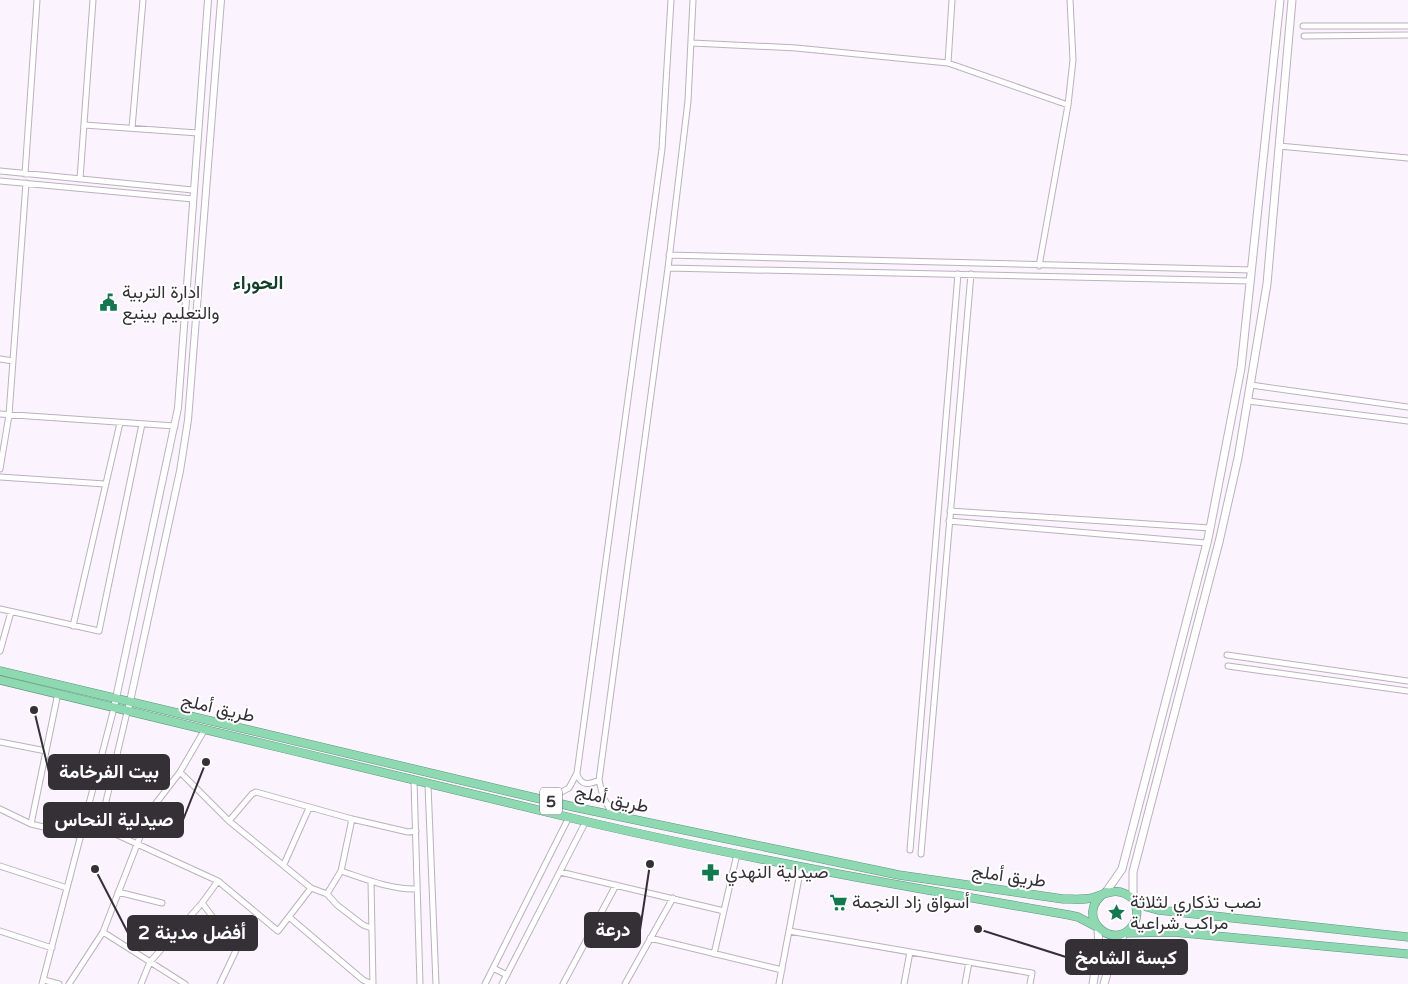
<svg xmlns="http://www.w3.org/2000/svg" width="1408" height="984" viewBox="0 0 1408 984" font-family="'Varela Round',Vazirmatn,sans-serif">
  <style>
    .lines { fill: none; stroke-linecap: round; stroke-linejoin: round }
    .minor-casing { stroke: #bbb1bf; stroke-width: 7 }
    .tertiary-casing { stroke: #bbb1bf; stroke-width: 8 }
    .secondary-casing { stroke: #bbb1bf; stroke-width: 9 }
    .trunk-casing { stroke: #5c977a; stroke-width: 9 }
    .minor { stroke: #fff; stroke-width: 5 }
    .tertiary { stroke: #fff; stroke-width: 6 }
    .secondary { stroke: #fff; stroke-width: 7 }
    .trunk { stroke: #8ed8b2; stroke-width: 8 }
    .labels { text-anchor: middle; stroke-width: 4; stroke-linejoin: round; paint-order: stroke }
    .shield { fill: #fff; stroke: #716e72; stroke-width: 1 }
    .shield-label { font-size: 16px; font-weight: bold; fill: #343036 }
    .poi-label { font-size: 18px; fill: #343036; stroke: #fff; text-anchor: start }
    .street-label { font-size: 18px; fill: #343036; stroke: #fff }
    .neighbourhood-label { font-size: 19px; font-weight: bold; fill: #133e2a; stroke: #fff }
    .leader { fill: none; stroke: #343036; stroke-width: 2 }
    .callout-dot { fill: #343036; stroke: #fff; stroke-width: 2 }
    .callout { fill: #343036; stroke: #343036; stroke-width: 2 }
    .callout-label { font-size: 19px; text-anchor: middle; font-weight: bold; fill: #fff }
  </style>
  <rect width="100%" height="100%" fill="#fbf3fe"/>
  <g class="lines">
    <defs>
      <path id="minor" d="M1303,26H1408
        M1304,36L1408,35
        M692,43L796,48L948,63L1068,105
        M948,63L952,0
        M84,125L198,133
        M132,128L143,0
        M1279,146L1408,158
        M0,171L193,190
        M25,174L37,0
        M80,179L93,0
        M0,181L193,199
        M669,255L1252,270
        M1039,266L1068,105L1073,60L1070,0
        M668,268L1251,281
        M0,359L13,361
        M1251,385L1408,407
        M1248,401L1408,421
        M0,414L175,426
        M0,469L9,415L26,183
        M0,477L105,484
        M950,511L1210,528
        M949,521L1206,543
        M0,609L99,631L142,424
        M73,626L120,423
        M0,651L11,612
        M1227,655L1408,681
        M1228,666L1408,691
        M0,742L46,751
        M577,774C581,786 589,785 599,780
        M414,781L420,984
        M428,785L436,984
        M546,800L569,788L577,773L662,149L671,0
        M0,809L31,824L81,836
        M613,815L603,797L599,780L668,268L688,101L693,0
        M229,821L252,794L256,792L352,819L408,832L416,831
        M31,824L58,693
        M84,824L100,827L218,881L278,931L311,888L229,821L180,772
        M100,827L127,712
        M910,850L958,274
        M921,854L971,274
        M285,862L309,808
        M0,866L67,888
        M341,871C365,879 392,890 417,889
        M560,872L724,911
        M371,881L373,984
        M311,888L327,894L337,905L363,925L371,928
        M118,892L162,903
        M327,894L341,871L352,819
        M202,903L218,924L239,944
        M289,917L363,980L372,984
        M0,931L52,948
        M789,931L1032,973L1030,984
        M103,932L185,984
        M650,938L782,970
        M714,954L737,854
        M493,968L507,975
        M44,980L59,984
        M42,984L114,708
        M69,984L103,932L150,811L180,772L205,729
        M141,984L150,962L202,903L218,881
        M220,984L239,944L256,915
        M485,984L569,817
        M502,984L586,821
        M563,984L616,885
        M625,984L673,898
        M779,984L801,867
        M904,984L910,952
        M965,984L969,962"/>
      <path id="tertiary" d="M115,703L178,408L208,0
        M129,706L180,471L188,420L221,0"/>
      <path id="secondary" d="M1106,892L1122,869L1208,539L1241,368L1280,0
        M1133,899V872L1219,542L1238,458L1267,284L1292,0
        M1093,984L1099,948L1098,928
        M1104,984L1114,949L1125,933"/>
      <path id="trunk" d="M0,671L574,807L899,875L1063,899C1072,899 1083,900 1092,898C1108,893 1118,886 1133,899C1137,908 1139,916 1133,925C1114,954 1071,915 1106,892
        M0,680C196,726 392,776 588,822C747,859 908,887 1069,915L1078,917L1097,927
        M1134,900L1147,907L1158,910L1408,937
        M1125,933L1173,932L1408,954"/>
    </defs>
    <use href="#minor" class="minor-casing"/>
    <use href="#tertiary" class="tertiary-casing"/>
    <use href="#secondary" class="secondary-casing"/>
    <use href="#trunk" class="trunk-casing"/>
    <use href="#minor" class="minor"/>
    <use href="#tertiary" class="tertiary"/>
    <use href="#secondary" class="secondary"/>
    <use href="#trunk" class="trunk"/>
  </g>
  <defs>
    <symbol id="civic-bare" viewBox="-9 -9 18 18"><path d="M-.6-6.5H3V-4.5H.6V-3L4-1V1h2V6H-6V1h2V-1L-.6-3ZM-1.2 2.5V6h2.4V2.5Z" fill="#13774f" stroke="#fff" stroke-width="2.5" paint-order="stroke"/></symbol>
    <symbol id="pharmacy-bare" viewBox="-9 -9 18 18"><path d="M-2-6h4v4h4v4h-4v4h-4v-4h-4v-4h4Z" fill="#13774f" stroke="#fff" stroke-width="2.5" paint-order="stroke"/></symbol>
    <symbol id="supermarket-bare" viewBox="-9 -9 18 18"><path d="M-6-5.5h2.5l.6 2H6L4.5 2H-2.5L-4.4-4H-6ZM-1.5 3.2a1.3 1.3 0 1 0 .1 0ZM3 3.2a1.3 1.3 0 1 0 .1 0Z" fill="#13774f" stroke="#fff" stroke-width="2.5" paint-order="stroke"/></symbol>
    <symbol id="sight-bare" viewBox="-9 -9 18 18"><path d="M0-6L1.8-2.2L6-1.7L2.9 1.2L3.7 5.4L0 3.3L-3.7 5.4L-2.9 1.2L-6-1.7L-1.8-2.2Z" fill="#13774f" stroke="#fff" stroke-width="2.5" paint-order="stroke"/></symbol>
  </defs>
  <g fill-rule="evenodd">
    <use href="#civic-bare" x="96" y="290" width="25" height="25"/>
    <use href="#pharmacy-bare" x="698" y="860" width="25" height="25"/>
    <use href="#supermarket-bare" x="826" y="890" width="25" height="25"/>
    <use href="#sight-bare" x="1104" y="900" width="25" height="25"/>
  </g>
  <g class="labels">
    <rect class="shield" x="540" y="787.5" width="22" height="27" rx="4"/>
    <g class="shield-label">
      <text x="551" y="807">5</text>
    </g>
    <g class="poi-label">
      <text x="122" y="298">ادارة التربية<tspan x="122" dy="21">والتعليم بينبع</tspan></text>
      <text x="725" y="878">صيدلية النهدي</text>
      <text x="852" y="908">أسواق زاد النجمة</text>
      <text x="1130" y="908">نصب تذكاري لثلاثة<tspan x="1130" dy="21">مراكب شراعية</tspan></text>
    </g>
    <g class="street-label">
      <text transform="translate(218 708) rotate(13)" y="6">طريق أملج</text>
      <text transform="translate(612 799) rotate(12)" y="6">طريق أملج</text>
      <text transform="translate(1009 876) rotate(8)" y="6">طريق أملج</text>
    </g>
    <g class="neighbourhood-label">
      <text x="258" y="289">الحوراء</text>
    </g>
  </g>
  <path class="leader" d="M34 710L49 772M206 762L183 820M650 864L640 930M95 869L128 933M978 929L1066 957"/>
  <g class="callout-dot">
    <circle cx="34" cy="710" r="5"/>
    <circle cx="206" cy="762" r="5"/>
    <circle cx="650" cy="864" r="5"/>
    <circle cx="95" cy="869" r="5"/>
    <circle cx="978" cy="929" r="5"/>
  </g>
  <g class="callout">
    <rect x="49" y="755" width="120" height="34" rx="5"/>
    <rect x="44" y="803" width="139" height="34" rx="5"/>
    <rect x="585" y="913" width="55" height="34" rx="5"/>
    <rect x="128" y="916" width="129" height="34" rx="5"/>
    <rect x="1066" y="940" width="121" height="34" rx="5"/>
  </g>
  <g class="callout-label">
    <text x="109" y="778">بيت الفرخامة</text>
    <text x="114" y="826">صيدلية النحاس</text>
    <text x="613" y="936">درعة</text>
    <text x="192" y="939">2 أفضل مدينة</text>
    <text x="1126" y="964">كبسة الشامخ</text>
  </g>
</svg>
